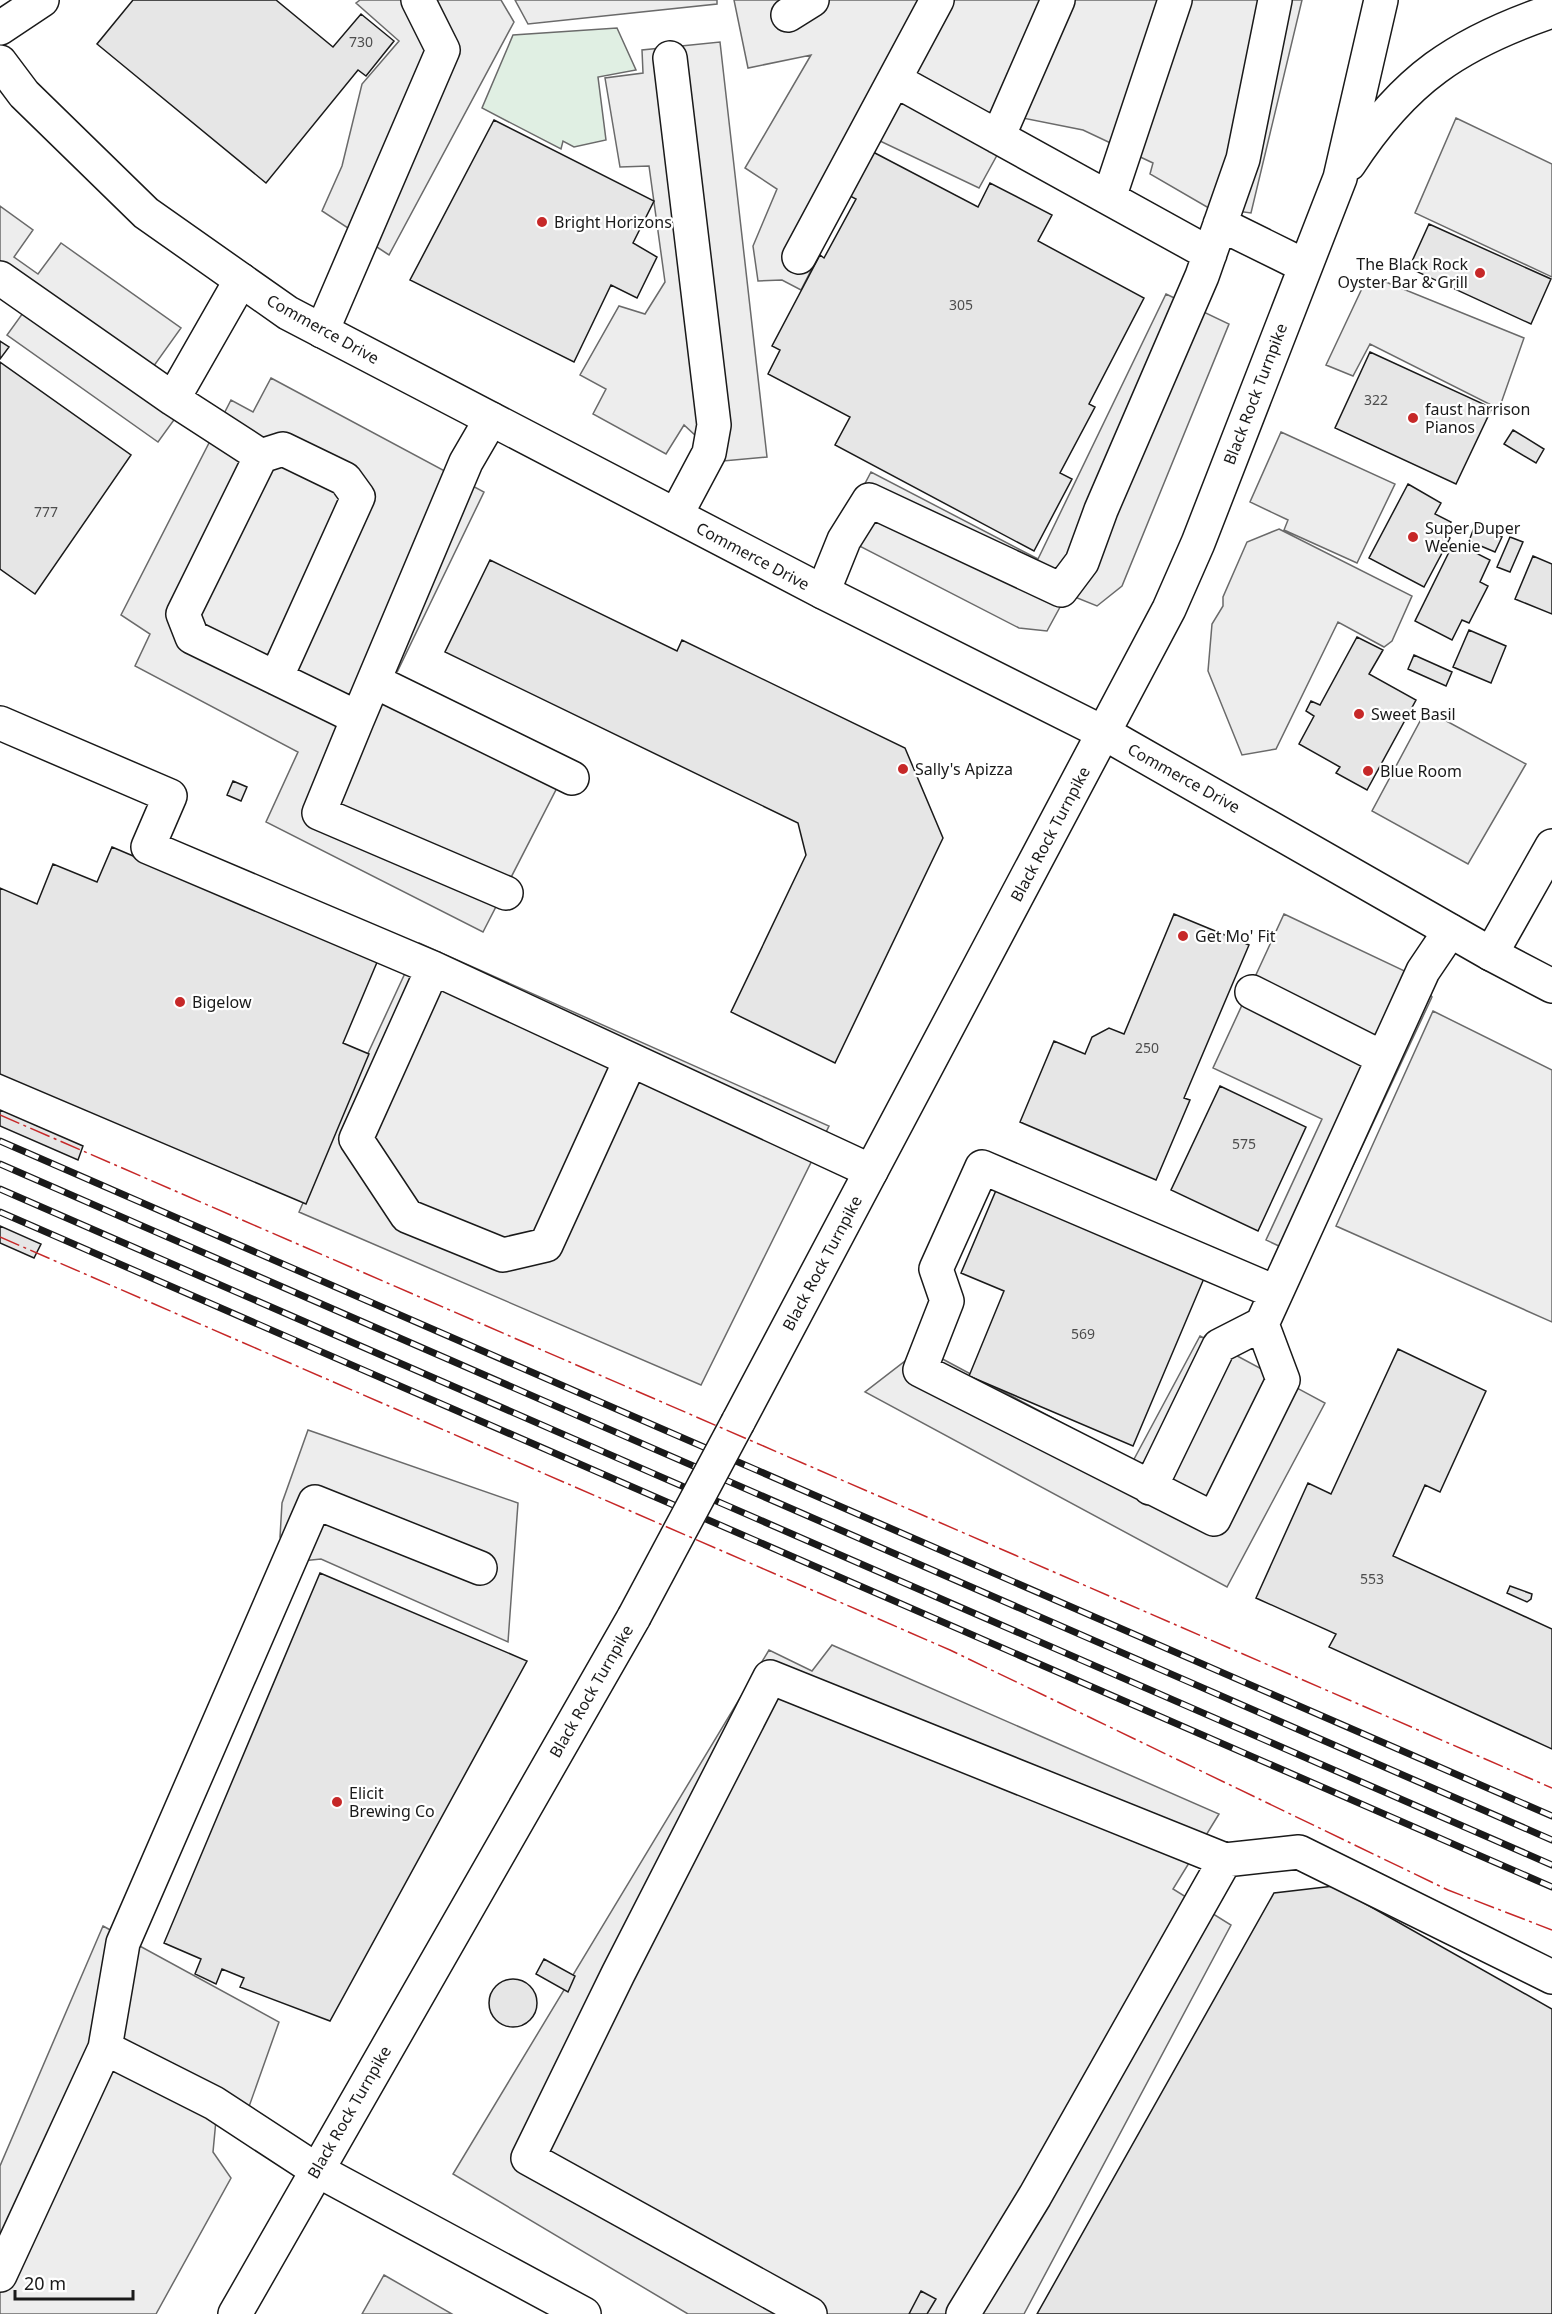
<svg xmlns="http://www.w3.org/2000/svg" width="1552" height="2314" viewBox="0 0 1552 2314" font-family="'Noto Sans',sans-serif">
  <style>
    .green { fill: #e0efe3; stroke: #6a6a6a; stroke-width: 1.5 }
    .parking { fill: #ededed; stroke: #6a6a6a; stroke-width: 1.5 }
    .building { fill: #e6e6e6; stroke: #1a1a1a; stroke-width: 1.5 }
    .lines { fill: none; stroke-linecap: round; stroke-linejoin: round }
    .minor-casing { stroke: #1a1a1a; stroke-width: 36 }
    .major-casing { stroke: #1a1a1a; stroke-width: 36 }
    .minor { stroke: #fff; stroke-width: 33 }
    .major { stroke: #fff; stroke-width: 33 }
    .rail-casing { stroke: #1a1a1a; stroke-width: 7 }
    .rail { stroke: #fff; stroke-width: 4.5; stroke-dasharray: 14; stroke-linecap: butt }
    .major-bridge-casing { stroke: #1a1a1a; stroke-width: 36; stroke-linecap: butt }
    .major-bridge { stroke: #fff; stroke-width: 33 }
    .power { stroke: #c62828; stroke-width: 1.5; stroke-dasharray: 21 4.5 3 4.5; stroke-linecap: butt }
    .poi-dot { fill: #c62828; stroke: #fff; stroke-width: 2 }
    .labels { text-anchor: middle; stroke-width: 4.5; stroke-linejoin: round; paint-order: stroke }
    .number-label { font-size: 14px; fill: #4d4d4d }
    .poi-label { font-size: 16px; fill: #1a1a1a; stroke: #fff; text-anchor: start }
    .street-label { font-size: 16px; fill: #1a1a1a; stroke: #fff }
  </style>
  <rect width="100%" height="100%" fill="#fff"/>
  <path class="green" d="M617,28L636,70L598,77L606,140L574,147L563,141L561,149L482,108L513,35Z"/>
  <path class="parking" d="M360,0H501L514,22L389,255L322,211L342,166L362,84L399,41L356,3Z
    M515,0H717V4L528,24Z
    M734,0H1302L1251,213L1207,207L1150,174L1153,163L1083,130L1018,117L979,188L878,140L801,290L782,280L758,281L753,246L777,189L745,168L811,55L748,68Z
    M720,42L767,457L723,461L684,425L666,454L593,414L606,389L580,375L619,306L645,314L665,282L649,166L620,167L605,78L643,73L642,50Z
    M1456,118L1552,164V277L1415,213Z
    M0,206L33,230L14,257L38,274L61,243L181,328L153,367L192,395L158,442L7,335L23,313L0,296Z
    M1366,280H1381L1524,338L1499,409L1370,344L1353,376L1326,365Z
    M1166,294L1229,324L1122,586L1097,606L1075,597L1065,598L1047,631L1019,628L838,535L871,472L1038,559Z
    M271,378L484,492L389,689L562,778L483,932L266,822L298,752L135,666L150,634L121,615L231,400L253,412Z
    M1281,432L1395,484L1357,563L1284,530L1288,520L1250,502Z
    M1279,529L1412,596L1392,641L1384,647L1338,622L1276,749L1242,755L1208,671L1212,624L1223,606V597L1247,542Z
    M1426,710L1526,764L1468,864L1372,811Z
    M1284,914L1411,974L1432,997L1309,1260L1266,1240L1322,1119L1213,1068Z
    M419,943L829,1126L701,1385L299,1212L363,1064Z
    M1433,1011L1552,1070V1322L1336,1226Z
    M1200,1336L1325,1403L1227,1587L865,1392L922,1348L1133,1461Z
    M308,1430L518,1503L508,1642L321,1559L292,1562L280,1537L282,1503Z
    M832,1645L1219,1814L1173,1889L1231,1925L1024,2314H688L453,2174L769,1650L812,1671Z
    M103,1926L279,2022L240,2132L216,2120L213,2152L231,2178L156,2314H0V2166Z
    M384,2275L452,2314H362Z"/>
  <path class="building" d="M133,0H276L333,47L361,14L394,41L366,76L358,70L266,183L97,44Z
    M494,120L654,201L633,243L657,257L637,298L611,285L574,362L410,280Z
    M873,152L978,207L990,183L1052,215L1038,241L1144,298L1089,404L1095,407L1060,473L1072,479L1034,551L835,445L850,417L768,374L780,350L772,346L820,255L824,258L856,199L850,196Z
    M1429,224L1551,279L1531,324L1409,268Z
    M0,341L9,347L0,359Z
    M1370,352L1492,408L1456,484L1335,428Z
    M0,362L131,455L35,594L0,569Z
    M1513,430L1544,449L1536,463L1504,444Z
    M1408,484L1441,503L1435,514L1451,522L1444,535L1450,538L1424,587L1369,558Z
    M1475,525L1502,537L1495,552L1469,541Z
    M1510,537L1523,542L1510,572L1497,567Z
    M1454,542L1490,560L1480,582L1488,586L1469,623L1462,620L1452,640L1415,621Z
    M1533,556L1552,564V614L1515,599Z
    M490,560L677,651L682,640L905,748L943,838L835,1063L731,1012L806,855L798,823L445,652Z
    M1469,630L1506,646L1491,683L1453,667Z
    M1357,637L1383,650L1369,674L1416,700L1367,790L1336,773L1340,767L1299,744L1314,716L1306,711L1311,701L1320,705Z
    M1414,655L1452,672L1446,686L1408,669Z
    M233,781L247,787L241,801L227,795Z
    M112,847L378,960L343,1043L369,1054L306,1204L0,1074V888L37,904L53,864L97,882Z
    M1174,914L1249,945L1184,1098L1190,1100L1156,1180L1020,1122L1054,1041L1085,1054L1092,1037L1109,1028L1124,1034Z
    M1220,1086L1306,1127L1258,1231L1171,1190Z
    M0,1110L83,1146L78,1160L0,1126Z
    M997,1188L1205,1276L1133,1446L969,1376L1004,1291L961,1273Z
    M0,1226L41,1244L34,1258L0,1243Z
    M1398,1349L1486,1391L1440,1492L1425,1485L1393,1556L1552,1629V1749L1329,1647L1336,1634L1256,1598L1308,1483L1331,1494Z
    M320,1573L527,1661L330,2021L240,1987L244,1978L222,1969L216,1984L195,1974L201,1959L164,1943Z
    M1510,1586L1532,1594L1531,1599L1527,1602L1507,1593Z
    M1334,1886L1552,2009V2314H1037L1274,1893Z
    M544,1959L575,1976L568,1992L536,1974Z
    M489 2003a24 24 0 1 1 48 0a24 24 0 1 1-48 0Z
    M921,2291L936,2299L927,2314H909Z"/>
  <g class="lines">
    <defs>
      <path id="minor" d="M788,15L812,0
        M0,28L42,0
        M670,58L714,425L709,453L676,515
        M895,80L1210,254
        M998,137L1058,0
        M1109,198L1175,0
        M1220,224L1305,266
        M799,257L937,0
        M0,278L173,399L241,280
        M322,331L443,50L418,0
        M173,399L261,456
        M823,592L844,540L869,500L1061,590L1082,562L1101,510L1202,276L1243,159L1275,0
        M276,678L358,497L345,479L283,449L261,456L183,614L192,637L358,718L466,462L491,419
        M374,681L572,778
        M358,718L319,813L506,893
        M0,723L170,796L148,847L433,968L871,1171
        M1491,954L1552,846
        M433,968L356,1139L407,1216L503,1255L546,1245L630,1061
        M1252,992L1383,1058
        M1275,1292L982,1167L936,1269L947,1301L920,1370L1214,1519L1283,1380L1262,1324L1423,971L1450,931
        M1150,1488L1219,1346L1262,1324
        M105,2048L123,1943L315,1502L480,1568
        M0,2275L105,2048L214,2103L315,2169L584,2314
        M810,2314L528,2158L618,1974L770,1677L1225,1860
        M963,2314L1035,2196L1225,1860L1299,1852L1552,1977"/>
      <path id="major" d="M0,62L24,94L146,213L288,313L823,592L1104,733L1491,954L1552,986
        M1349,164C1404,79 1458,43 1552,11
        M738,1422L1169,609L1198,543L1340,178L1381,0
        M235,2314L634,1617"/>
    </defs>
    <use href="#minor" class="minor-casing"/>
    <use href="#major" class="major-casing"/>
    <use href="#minor" class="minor"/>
    <use href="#major" class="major"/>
    <defs>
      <path id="rail" d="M0,1141L1552,1816
        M0,1164L1552,1840
        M0,1189L1552,1865
        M0,1212L1552,1887"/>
    </defs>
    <use href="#rail" class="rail-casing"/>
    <use href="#rail" class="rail"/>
    <defs>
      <path id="major-bridge" d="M634,1617L738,1422"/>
    </defs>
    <use href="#major-bridge" class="major-bridge-casing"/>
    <use href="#major-bridge" class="major-bridge"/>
    <path class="power" d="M0,1115L1552,1788
      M0,1237L950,1650L1448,1890L1552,1930"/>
  </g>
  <g class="poi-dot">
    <circle cx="542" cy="222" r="6"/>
    <circle cx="1480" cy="273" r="6"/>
    <circle cx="1413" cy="418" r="6"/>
    <circle cx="1413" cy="537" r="6"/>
    <circle cx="1359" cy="714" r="6"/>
    <circle cx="903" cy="769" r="6"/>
    <circle cx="1368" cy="771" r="6"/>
    <circle cx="1183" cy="936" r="6"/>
    <circle cx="180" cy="1002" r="6"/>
    <circle cx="337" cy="1802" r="6"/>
  </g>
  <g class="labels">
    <g class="number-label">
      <text x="361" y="47">730</text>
      <text x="961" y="310">305</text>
      <text x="1376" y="405">322</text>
      <text x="46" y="517">777</text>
      <text x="1147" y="1053">250</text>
      <text x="1244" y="1149">575</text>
      <text x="1083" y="1339">569</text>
      <text x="1372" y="1584">553</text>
    </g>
    <g class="poi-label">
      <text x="554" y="228">Bright Horizons</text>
      <text x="1468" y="270" text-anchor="end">The Black Rock<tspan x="1468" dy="18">Oyster Bar &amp; Grill</tspan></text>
      <text x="1425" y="415">faust harrison<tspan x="1425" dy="18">Pianos</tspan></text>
      <text x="1425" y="534">Super Duper<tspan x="1425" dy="18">Weenie</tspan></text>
      <text x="1371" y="720">Sweet Basil</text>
      <text x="915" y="775">Sally's Apizza</text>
      <text x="1380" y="777">Blue Room</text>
      <text x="1195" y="942">Get Mo' Fit</text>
      <text x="192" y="1008">Bigelow</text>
      <text x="349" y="1799">Elicit<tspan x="349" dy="18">Brewing Co</tspan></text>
    </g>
    <g class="street-label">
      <text transform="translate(323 329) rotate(29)" y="6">Commerce Drive</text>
      <text transform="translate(1255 394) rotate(-69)" y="6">Black Rock Turnpike</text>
      <text transform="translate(753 556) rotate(28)" y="6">Commerce Drive</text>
      <text transform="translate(1184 778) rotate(29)" y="6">Commerce Drive</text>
      <text transform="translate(1050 834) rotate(-62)" y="6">Black Rock Turnpike</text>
      <text transform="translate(822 1263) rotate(-62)" y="6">Black Rock Turnpike</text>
      <text transform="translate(591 1691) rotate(-60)" y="6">Black Rock Turnpike</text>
      <text transform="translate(349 2112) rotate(-60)" y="6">Black Rock Turnpike</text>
    </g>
  </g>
  <path d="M15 2290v9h118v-9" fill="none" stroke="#1a1a1a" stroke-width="3"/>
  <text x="24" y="2290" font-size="18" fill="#1a1a1a" stroke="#ffffff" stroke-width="4.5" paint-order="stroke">20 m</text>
</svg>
